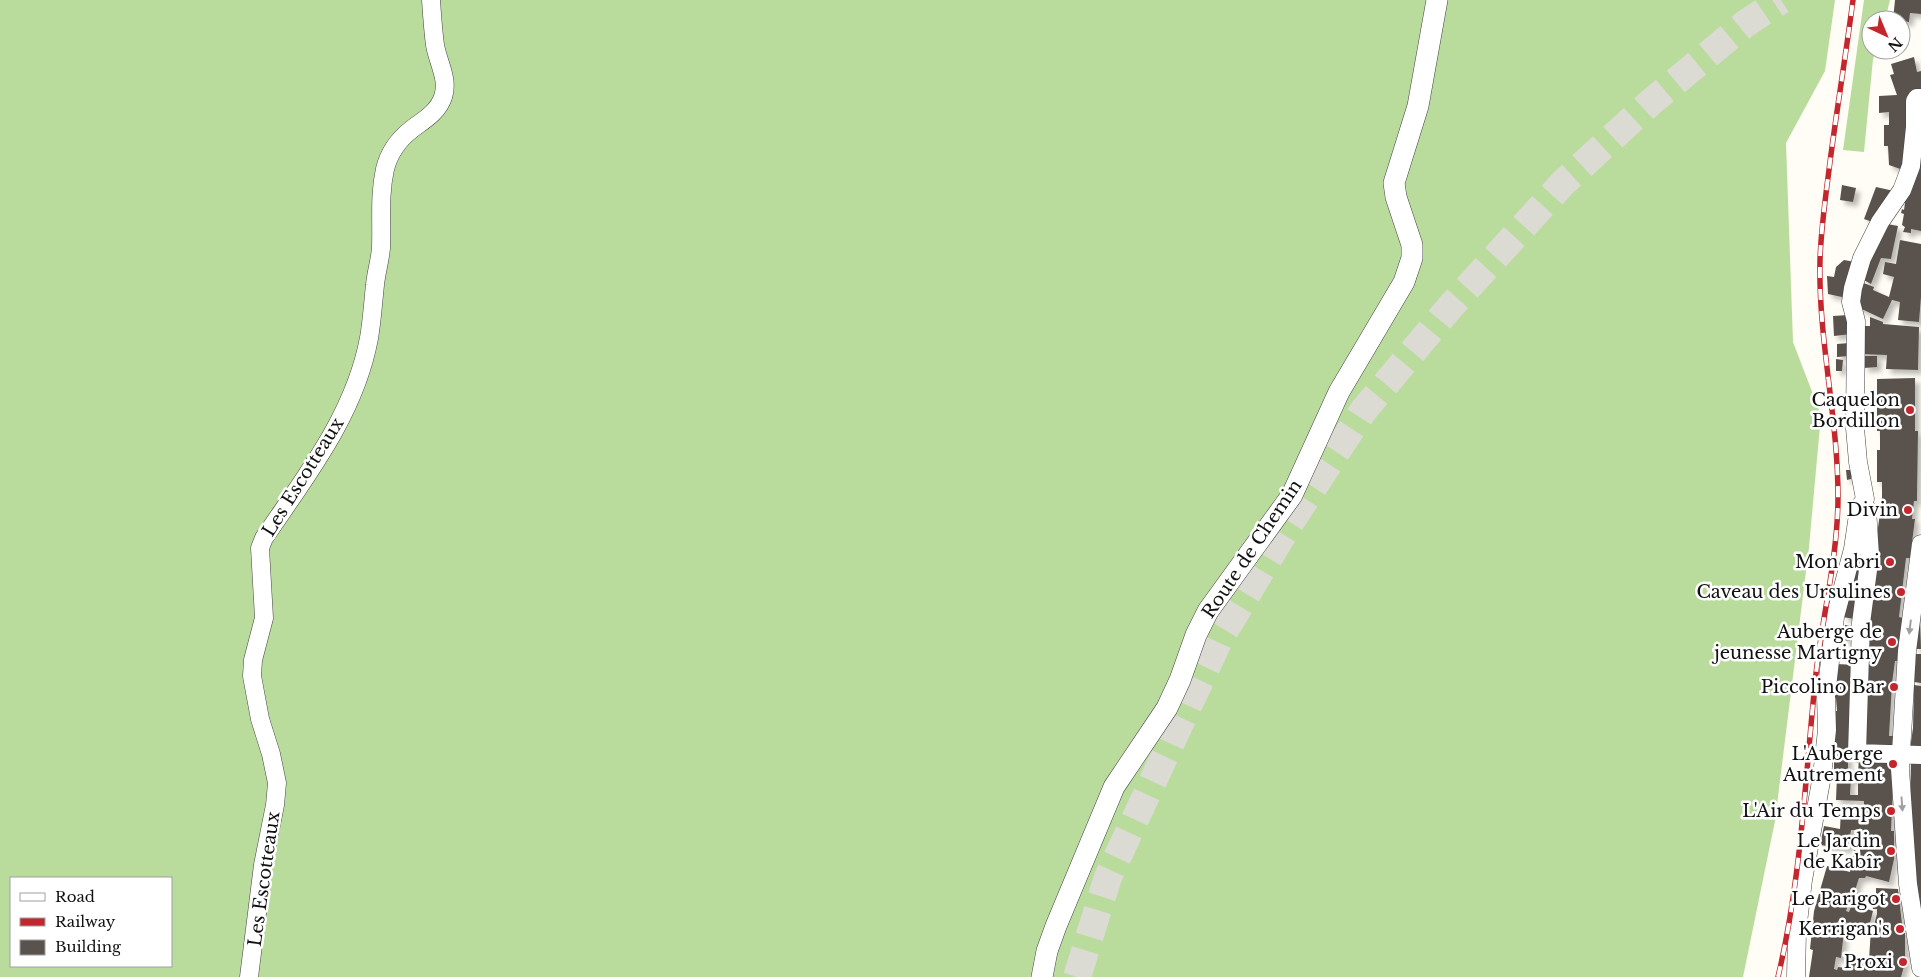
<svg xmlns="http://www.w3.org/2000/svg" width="1921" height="977" viewBox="0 0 1921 977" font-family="'Libre Baskerville',serif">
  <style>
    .forest { fill: #b9dc9c; fill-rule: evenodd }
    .building { fill: #5a524d; fill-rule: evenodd; filter: url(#shadow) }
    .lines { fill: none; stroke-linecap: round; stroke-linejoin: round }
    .trunk-tunnel { stroke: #dbdad3; stroke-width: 28; stroke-dasharray: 28 14; stroke-linecap: butt }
    .minor-casing { stroke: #444; stroke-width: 19 }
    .tertiary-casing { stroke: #444; stroke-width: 22 }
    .minor { stroke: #fff; stroke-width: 18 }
    .tertiary { stroke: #fff; stroke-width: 21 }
    .rail-casing { stroke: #c4262e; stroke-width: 5.5 }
    .rail { stroke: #fff; stroke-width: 4; stroke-dasharray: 11; stroke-linecap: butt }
    .oneway { fill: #a0a0a0 }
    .poi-dot { fill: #c4262e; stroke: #fff; stroke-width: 2 }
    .labels { text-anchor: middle; stroke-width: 5; stroke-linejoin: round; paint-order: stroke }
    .poi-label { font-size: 18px; fill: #111; stroke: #fff; text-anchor: end }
    .street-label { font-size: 18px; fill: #111; stroke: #fff }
  </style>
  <defs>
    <filter id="shadow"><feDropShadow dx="4.5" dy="4.5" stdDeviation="2.5" flood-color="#0004"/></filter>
  </defs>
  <rect width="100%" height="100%" fill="#fffdf5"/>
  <path class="forest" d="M0,0H1835L1825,71L1786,143L1793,342L1821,415L1809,547L1775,821L1743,977H0ZM11,878H171V966H11Z
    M1864,0H1890L1885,20H1871V50H1876L1873,59L1864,152L1843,150Z"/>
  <path class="building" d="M1895,0H1921V14L1910,13L1909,22L1893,20Z
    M1914,57L1917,72L1921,71V89L1911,91L1906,171L1889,165L1888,146H1884V125H1889V112L1879,113V96L1897,95L1890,75L1894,74L1891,64Z
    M1921,131V231L1911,229V233L1903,232L1905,227L1902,225L1904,214L1901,213L1902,209L1904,210L1905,203L1900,202Z
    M1842,185L1856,188L1853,202L1840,200Z
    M1876,187L1894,191L1875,223L1864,219Z
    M1882,223L1898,226L1891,259L1881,258L1871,284L1862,279Z
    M1900,240L1921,244V297L1919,322L1898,320L1900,302L1892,300L1883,319L1853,305L1861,282L1874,287L1873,290L1889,297L1894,277L1883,274L1885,262L1896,264Z
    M1844,260L1855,262L1849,311H1844L1842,297L1828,294L1827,276L1834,277L1836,267Z
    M1849,315L1851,334L1834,336L1833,316Z
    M1870,317L1883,322V324L1919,327L1918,370L1886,369L1887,355L1859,354L1858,326H1870Z
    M1849,343V356L1837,357V344Z
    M1864,356H1877V367L1864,368Z
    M1836,359L1843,360L1842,371H1836Z
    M1915,378V431H1918L1917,497V501H1914L1912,519H1915L1910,558H1906L1899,617L1903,618L1898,661H1895L1892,683L1889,736H1895V748L1861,749L1871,573L1876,574L1877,567L1873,566L1882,497V482H1877V450H1880V431H1877V379Z
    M1846,470H1851V479L1847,480Z
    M1868,548L1854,619L1843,617L1855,552Z
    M1920,612L1921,649H1915Z
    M1845,625L1852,626L1850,641L1843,640Z
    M1916,654H1921V683L1914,682Z
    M1836,664L1856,665L1851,751L1834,747L1836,732L1834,731V711H1837L1836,698H1831Z
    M1914,685L1921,686V750L1910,749L1913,728Z
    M1834,753L1848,754V772L1858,773L1859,758L1894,759L1891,831H1894V859L1889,882L1866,876L1865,878H1859L1850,906L1848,905L1846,911L1849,912L1852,904L1873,911L1869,927L1838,921L1836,930L1844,931L1841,958L1836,957L1834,969L1837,970L1838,967L1846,968L1849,956L1869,960L1871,929H1873L1877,914V909H1873L1872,900L1876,899V888L1898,889L1903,933H1905V963L1901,977H1809L1813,950L1810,949L1814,911L1827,866L1850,872L1854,850L1860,852L1861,830H1851L1848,849L1820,845L1824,826L1840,829L1841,810L1864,811V801L1836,800L1837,775H1834ZM1851,778H1858V795H1850Z
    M1911,759H1921V934L1909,854Z"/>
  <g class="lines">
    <path class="trunk-tunnel" d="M1077,977L1108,877L1219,640L1288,526L1363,411L1451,306L1563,183L1651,102L1745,24L1781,0"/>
    <defs>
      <path id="minor" d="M1867,509L1870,555L1861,623L1857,753L1921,755
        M1921,544L1907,651L1900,769L1908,884L1921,968
        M249,977L263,865L275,805L277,783L271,754L260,719L252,676L253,660L264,618L260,548L264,538C306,476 355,414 369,338C372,321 373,303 375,285C376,273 380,261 381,248C382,221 379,196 385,169C389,153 399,139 412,129C424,120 438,112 443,97C449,79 438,63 435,45C433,30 432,15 431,0
        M1796,977L1797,931L1803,880L1822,776L1827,730L1826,696L1835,617L1853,549L1859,508L1865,499L1858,462L1855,428L1856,321L1851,302L1853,288L1862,258L1880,222L1902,190L1911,166L1915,127V101L1917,98H1921"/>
      <path id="tertiary" d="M1042,977L1047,951L1056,926L1114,787L1167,708L1180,680L1196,635L1208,611L1292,495L1339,392L1404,282L1412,258V245L1396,197L1394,183L1418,106L1437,0"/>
    </defs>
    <use href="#minor" class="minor-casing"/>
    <use href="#tertiary" class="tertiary-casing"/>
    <use href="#minor" class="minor"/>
    <use href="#tertiary" class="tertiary"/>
    <defs>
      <path id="rail" d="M1778,977C1801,881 1805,781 1815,683C1821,621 1838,559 1838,496C1838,417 1818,339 1820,260C1821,227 1826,194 1830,162C1837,108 1846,54 1853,0"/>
    </defs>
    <use href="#rail" class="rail-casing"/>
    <use href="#rail" class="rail"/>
  </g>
  <defs><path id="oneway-solid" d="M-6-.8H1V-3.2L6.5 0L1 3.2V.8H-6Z" transform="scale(1.25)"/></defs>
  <g class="oneway">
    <use href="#oneway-solid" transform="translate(1910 627) rotate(97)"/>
    <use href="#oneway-solid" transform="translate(1902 804) rotate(86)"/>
  </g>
  <g class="poi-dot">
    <circle cx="1910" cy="410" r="5"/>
    <circle cx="1908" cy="510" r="5"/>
    <circle cx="1890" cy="562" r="5"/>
    <circle cx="1901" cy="592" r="5"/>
    <circle cx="1892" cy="642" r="5"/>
    <circle cx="1894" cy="687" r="5"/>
    <circle cx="1893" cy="764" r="5"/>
    <circle cx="1891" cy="811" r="5"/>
    <circle cx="1891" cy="851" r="5"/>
    <circle cx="1896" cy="899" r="5"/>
    <circle cx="1900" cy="929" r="5"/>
    <circle cx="1903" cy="962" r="5"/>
  </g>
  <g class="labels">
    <g class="poi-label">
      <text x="1900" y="406">Caquelon<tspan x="1900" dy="21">Bordillon</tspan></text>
      <text x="1898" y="516">Divin</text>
      <text x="1880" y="568">Mon abri</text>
      <text x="1891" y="598">Caveau des Ursulines</text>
      <text x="1882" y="638">Auberge de<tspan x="1882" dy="21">jeunesse Martigny</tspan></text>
      <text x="1884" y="693">Piccolino Bar</text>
      <text x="1883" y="760">L'Auberge<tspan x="1883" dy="21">Autrement</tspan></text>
      <text x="1881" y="817">L'Air du Temps</text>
      <text x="1881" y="847">Le Jardin<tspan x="1881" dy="21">de Kabîr</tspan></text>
      <text x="1886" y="905">Le Parigot</text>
      <text x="1890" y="935">Kerrigan's</text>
      <text x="1893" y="968">Proxi</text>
    </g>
    <g class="street-label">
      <text transform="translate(303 477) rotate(-58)" y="6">Les Escotteaux</text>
      <text transform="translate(1252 549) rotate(-56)" y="6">Route de Chemin</text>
      <text transform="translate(264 879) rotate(-82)" y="6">Les Escotteaux</text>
    </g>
  </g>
  <rect x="10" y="877" width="162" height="90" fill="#ffffff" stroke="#a0a0a0"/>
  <rect x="20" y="893" width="25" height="8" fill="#ffffff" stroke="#a0a0a0"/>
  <text x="55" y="902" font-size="15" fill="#111111">Road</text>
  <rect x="20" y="918" width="25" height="8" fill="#c4262e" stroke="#a0a0a0"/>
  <text x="55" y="927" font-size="15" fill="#111111">Railway</text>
  <rect x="20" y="940" width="25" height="15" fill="#5a524d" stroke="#a0a0a0"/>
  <text x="55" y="952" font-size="15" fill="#111111">Building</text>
  <g transform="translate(1886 35) rotate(136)"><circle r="24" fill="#ffffff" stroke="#a0a0a0"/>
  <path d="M0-4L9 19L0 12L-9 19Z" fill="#c4262e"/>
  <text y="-8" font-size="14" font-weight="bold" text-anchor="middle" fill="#111111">N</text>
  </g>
</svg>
